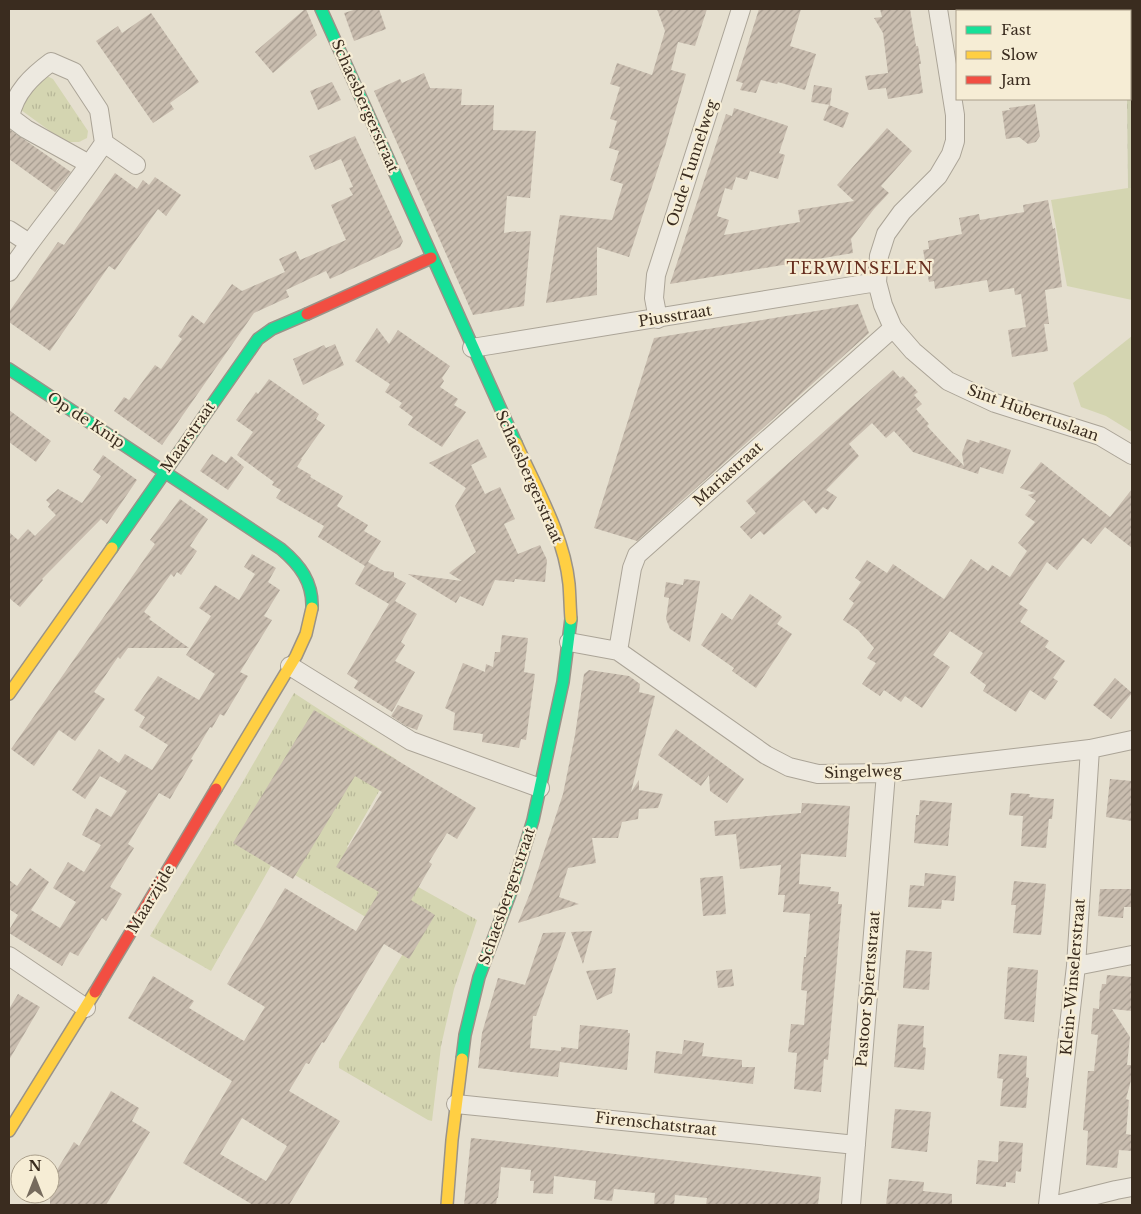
<svg xmlns="http://www.w3.org/2000/svg" width="1141" height="1214" viewBox="0 0 1141 1214" font-family="'Libre Baskerville',serif">
  <style>
    .grass { fill: url(#grass-tufts) }
    .cemetery { fill: url(#cemetery-stones) }
    .garden { fill: #d4d5b1 }
    .building { fill: url(#building-hatch); fill-rule: evenodd }
    .lines { fill: none; stroke-linecap: round; stroke-linejoin: round }
    .street-casing { stroke: #aba497; stroke-width: 20 }
    .fast-casing { stroke: #9a9388; stroke-width: 14 }
    .slow-casing { stroke: #9a9388; stroke-width: 14 }
    .jam-casing { stroke: #9a9388; stroke-width: 14 }
    .street { stroke: #ede9e0; stroke-width: 18 }
    .fast { stroke: #16e098; stroke-width: 11 }
    .slow { stroke: #ffcf43; stroke-width: 11 }
    .jam { stroke: #f24e42; stroke-width: 11 }
    .labels { text-anchor: middle; stroke-width: 4.5; stroke-linejoin: round; paint-order: stroke }
    .street-label { font-size: 15px; fill: #3a2c1f; stroke: #f6edd5 }
    .neighbourhood-label { font-size: 16px; letter-spacing: 1px; fill: #672e1e; stroke: #f6edd5 }
  </style>
  <defs>
    <pattern id="grass-tufts" width="24" height="20" patternUnits="userSpaceOnUse" patternTransform="scale(1.25)"><rect width="24" height="20" fill="#d4d5b1"/><path d="M3 7l-1-3M5 7V3M7 7l1-3M15 17l-1-3M17 17v-4M19 17l1-3" fill="none" stroke="#b7b798"/></pattern>
    <pattern id="cemetery-stones" width="16" height="16" patternUnits="userSpaceOnUse" patternTransform="scale(1.25)"><rect width="16" height="16" fill="#cecfb1"/><path d="M2 7V4a2 2 0 0 1 4 0v3zM10 15v-3a2 2 0 0 1 4 0v3z" fill="#b2b298"/></pattern>
    <pattern id="building-hatch" width="6" height="6" patternUnits="userSpaceOnUse" patternTransform="scale(1.25)"><rect width="6" height="6" fill="#c9bdaf"/><path d="M-1 1l2-2M0 6l6-6M5 7l2-2" fill="none" stroke="#a49a8e"/></pattern>
  </defs>
  <rect width="100%" height="100%" fill="#e5dfcf"/>
  <path class="grass" d="M47,76L53,79L88,131L87,138L79,142H65L21,110L20,104L29,89Z
    M294,693L397,760L347,847L477,920L454,989L441,1046L432,1121L428,1120L339,1068V1062L408,945L396,935L273,862L211,971L150,936L241,785Z"/>
  <path class="cemetery" d="M1130,11H1132V188H1128L1127,99H1130Z"/>
  <path class="garden" d="M1128,188H1132V300L1067,286L1051,200Z
    M1132,336V432L1106,416L1081,407L1073,383Z"/>
  <path class="building" d="M305,9H306L317,35L273,73L255,52Z
    M357,9H379L386,29L354,41L344,13Z
    M657,9H707L695,46L678,42L671,70L686,74L665,147L629,257L597,247V295L546,303L560,215L612,220L623,184L610,180L619,151L609,148L617,121L610,119L620,87L610,84L617,63L652,75L665,31Z
    M759,9H801L790,46L816,54L805,90L778,82L777,84L761,80L756,93L740,90L743,83L736,81Z
    M880,9H910L916,46H918L921,64H919L923,93L888,99L886,88L868,90L865,76L888,73L883,33L874,18L882,17Z
    M151,13L199,82L170,103L174,109L153,123L96,41L118,26L122,33Z
    M424,73L430,88L462,89L461,105H494L493,130L536,131L530,198L507,196L504,233L516,231V232L531,231L524,306L473,315L374,91L400,79L402,83Z
    M332,82L341,100L318,110L310,91Z
    M814,85L832,88L830,105L811,102Z
    M1035,104L1040,136L1036,142L1028,144L1019,137L1006,139L1002,111L1010,110L1009,108Z
    M829,105L849,113L843,128L823,120Z
    M734,108L788,126L779,153L785,155L778,179L750,171L747,180L736,177L732,190L725,188L717,216L729,220L724,235L800,222L798,210L854,201L837,185L887,128L912,151L881,186L889,193L874,209L851,239L853,253L670,284L726,114L732,116Z
    M9,129L71,172L55,192L9,159Z
    M355,136L403,241L400,247L330,279L326,271L286,290L289,297L254,313L162,445L114,411L124,397L129,400L155,365L161,369L182,339L178,336L192,315L204,324L232,284L242,291L285,272L279,259L296,251L300,260L346,240L331,205L353,195L349,188L353,187L341,159L315,170L309,156Z
    M115,173L137,189L143,180L149,185L155,177L181,195L166,216L158,209L115,270L109,266L50,351L9,322V312L58,242L64,245Z
    M1048,200L1053,229L1055,228L1062,287L1045,290L1049,324H1044L1048,351L1012,357L1008,330L1026,327L1021,294L1015,295L1014,288L989,292L987,280L935,289L934,281L929,282L923,250L929,249L928,241L962,234L959,218L979,214L980,220L1024,212L1023,205Z
    M858,304L869,333L637,541L594,528L654,338Z
    M377,328L389,344L398,330L450,366L442,378L444,381L440,387L458,399L454,405L466,412L442,447L408,425L413,417L399,407L402,403L385,392L390,384L355,361Z
    M335,344L344,365L303,385L293,359L324,345L326,348Z
    M893,370L900,378L903,376L918,392L914,395L922,404L916,409L929,424L927,426L964,466L962,453L967,439L979,443L980,440L1011,450L1003,474L980,467L978,474L913,452L894,431L886,438L872,423L849,444L859,456L826,490L837,497L828,510L823,507L816,514L804,500L764,535L760,531L751,539L740,527L756,513L746,501Z
    M269,379L319,414L316,419L325,425L301,459H302L297,467L311,475L310,477L343,496L337,506L368,525L364,531L381,541L368,562L384,571L394,572V577L406,583L395,601L417,614L401,642L405,645L395,661L415,672L392,712L354,688L358,681L347,674L389,604L355,584L365,566L318,537L324,526L276,498L281,490L272,485L274,482L237,455L253,432L236,420L256,392L258,394Z
    M9,410L51,441L36,462L9,442Z
    M478,439L487,457L471,465L485,494L500,487L515,519L504,524L518,554L540,545L547,560L545,582L515,579L514,582L495,580L483,606L460,596L456,603L408,574L462,581L449,573L476,552L455,506L466,488L429,463Z
    M212,454L226,463L231,456L244,467L228,490L200,471Z
    M103,455L137,480L107,524L101,519L42,579L43,580L20,607L9,598V532L18,540L28,529L35,536L56,515L48,507L50,504L46,500L58,489L82,503L101,476L93,470Z
    M1041,462L1110,517L1132,489V548L1105,527L1091,544L1083,538L1057,570L1047,562L1019,604L1028,610L1020,622L1049,641L1045,647L1065,661L1053,678L1058,681L1045,700L1030,690L1016,712L983,691L986,685L970,673L983,653L950,631L933,655L950,667L922,708L905,696L901,702L884,690L880,696L862,684L876,663L867,658L874,648L858,630L843,620L854,603L849,599L861,582L855,578L867,560L887,573L893,564L944,599L971,559L988,571L992,565L1010,577L1027,551L1018,543L1035,522L1025,515L1036,501L1028,495L1035,493L1020,488Z
    M180,499L208,519L190,546L197,551L181,575L177,572L174,577L171,574L144,612L151,617L149,619L189,648H128L120,659L118,657L94,692L105,699L75,741L59,730L34,766L11,749L155,544L150,540Z
    M252,554L276,568L268,582L280,590L264,616L272,620L240,672L248,676L224,716L220,714L212,728L210,727L191,759L193,760L170,799L159,793L128,844L134,848L110,887L122,894L106,921L102,918L78,956L70,952L62,966L9,933V930L18,915L9,909V880L17,886L30,868L49,882L31,910L60,928L76,902L53,888L68,862L84,872L101,845L82,835L89,821L96,808L111,817L127,791L100,776L85,799L72,790L99,749L119,763L125,754L152,770L168,745L139,727L145,717L134,710L158,676L199,700L215,674L186,655L211,616L199,608L215,585L239,600L255,574L244,567Z
    M684,579L700,581L690,642L670,629L666,619L669,598L664,597L666,582L683,585Z
    M750,594L780,615L782,617L777,624L792,634L756,688L732,671L734,668L701,645L722,613L732,620Z
    M502,635L528,638L524,672L535,674L526,740L521,739L519,748L482,742L483,734L453,730L455,713L445,708L463,663L485,672L486,664L493,667L495,652H500Z
    M589,670L629,676L640,684L639,692L655,696L631,792L639,780V790L663,794L658,808L639,809L638,819L622,822L618,838H592L596,863L568,868L559,897L579,904L518,923L532,888L563,794L575,735L584,674Z
    M1115,678L1132,693L1111,719L1093,705Z
    M398,705L423,715L417,730L406,726L391,716Z
    M314,710L476,808L457,839L447,833L429,862L432,864L411,900L435,915L409,959L384,944L324,1043L322,1042L309,1064L306,1063L289,1091L340,1121L289,1205H253L183,1163L232,1081L128,1018L153,976L194,1001L189,1008L244,1041L265,1007L227,984L285,888L356,931L379,892L336,867L382,792L355,776L293,879L233,843ZM242,1118L287,1146L266,1181L220,1154Z
    M676,729L744,779L727,803L710,791L709,775L701,786L658,755Z
    M1110,779L1132,781V821L1106,817Z
    M1011,793L1030,794L1029,797L1054,799L1052,819H1049L1046,848L1021,846L1023,816L1009,815Z
    M920,800L952,803L948,846L914,843L916,815H919Z
    M802,803L850,806L846,857L801,854L799,884L831,887L830,891L839,892L838,904H842L828,1060L824,1059L821,1092L794,1089L797,1053L788,1052L791,1024L804,1025L807,991L801,990L804,957H806L810,914L783,912L785,895H778L781,865L740,869L736,834L715,836L714,821L801,813Z
    M925,873L956,876L954,901L942,900L941,909L908,907L910,885L924,886Z
    M723,876L726,914L703,916L700,878Z
    M1014,881L1046,884L1041,935L1013,933L1016,905H1011Z
    M1100,889H1132V907H1124L1123,918L1098,916Z
    M592,931L583,964L571,932Z
    M566,932L536,1016H533L530,1048L561,1051V1047L578,1049L580,1025L628,1030V1033H630L627,1070L560,1062L558,1077L478,1068L482,1033L498,978L525,985L543,933Z
    M906,950L932,952L929,990L903,988Z
    M1008,967L1038,970L1034,1022L1004,1019Z
    M616,968L612,993L597,1000L586,971Z
    M732,969L734,986L718,988L716,971Z
    M1107,975L1132,977V1011L1112,1009L1130,1037L1127,1065H1132L1131,1080L1126,1099L1129,1100L1126,1134L1132,1135V1151L1119,1150L1117,1168L1086,1165L1088,1131L1083,1130L1088,1071H1094L1098,1035L1091,1034L1093,1008L1099,1009L1100,990L1101,991L1102,984H1106Z
    M18,994L40,1007L9,1060V1009Z
    M898,1024L924,1026L923,1047L926,1048L924,1070L894,1067Z
    M684,1040L704,1043L702,1056L742,1060V1067H755L753,1084L654,1073L656,1051L682,1054Z
    M999,1054L1027,1056L1026,1077L1029,1078L1026,1108L1000,1106L1003,1079L997,1078Z
    M111,1091L139,1108L132,1121L150,1132L106,1205H50V1170L55,1173L74,1142L79,1146Z
    M895,1109L931,1112L927,1152L891,1148Z
    M471,1138L821,1177L818,1205H706L707,1198L675,1195L674,1205H654L655,1193L614,1189L612,1201L594,1199L596,1181L554,1176L553,1194L533,1193L534,1181H530L531,1170L501,1167L498,1198H497L496,1205H464Z
    M999,1141L1023,1143L1021,1172L1016,1171L1015,1183L1006,1182V1187L976,1184L978,1160L998,1162Z
    M889,1179L924,1182L923,1191L952,1194V1205H886Z"/>
  <g class="lines">
    <defs>
      <path id="street" d="M938,9L955,115V141L951,154L938,176L902,212L886,234L879,256L877,282L883,305L893,328L913,351L948,381L995,403L1100,436L1132,455
        M104,143L136,165
        M9,230L29,243
        M9,272C39,228 74,188 104,143L99,110L74,72L51,62C32,76 15,92 10,117L26,129L89,164
        M658,319L654,298L656,275L741,9
        M472,348L877,282
        M569,642L618,651L766,755L789,767L818,774L886,773L1090,749L1132,740
        M618,651L632,568L637,555L893,328
        M290,666L411,741L540,788
        M9,956L86,1008
        M1076,966L1132,955
        M456,1104L856,1145
        M851,1205L886,773
        M1048,1205L1076,966L1090,749
        M1056,1205L1116,1190L1132,1187"/>
      <path id="fast" d="M321,9L516,443
        M9,369L281,549C300,565 313,582 312,608
        M112,548L258,339L272,329L307,314
        M462,1059L465,1035L479,977L512,889L533,820L563,682L571,619"/>
      <path id="slow" d="M516,443C536,488 564,535 569,584C570,596 570,607 571,619
        M9,694L112,548
        M216,789L296,656L306,634L312,608
        M9,1131L95,992
        M447,1205L452,1140L462,1059"/>
      <path id="jam" d="M307,314L431,258
        M95,992L216,789"/>
    </defs>
    <use href="#street" class="street-casing"/>
    <use href="#fast" class="fast-casing"/>
    <use href="#slow" class="slow-casing"/>
    <use href="#jam" class="jam-casing"/>
    <use href="#street" class="street"/>
    <use href="#fast" class="fast"/>
    <use href="#slow" class="slow"/>
    <use href="#jam" class="jam"/>
  </g>
  <g class="labels">
    <g class="street-label">
      <text transform="translate(365 106) rotate(66)" y="5">Schaesbergerstraat</text>
      <text transform="translate(692 163) rotate(-72)" y="5">Oude Tunnelweg</text>
      <text transform="translate(675 316) rotate(-9)" y="5">Piusstraat</text>
      <text transform="translate(1033 413) rotate(20)" y="5">Sint Hubertuslaan</text>
      <text transform="translate(86 420) rotate(33)" y="5">Op de Knip</text>
      <text transform="translate(188 437) rotate(-55)" y="5">Maarstraat</text>
      <text transform="translate(728 474) rotate(-42)" y="5">Mariastraat</text>
      <text transform="translate(529 477) rotate(66)" y="5">Schaesbergerstraat</text>
      <text transform="translate(863 772) rotate(-2)" y="5">Singelweg</text>
      <text transform="translate(507 896) rotate(-71)" y="5">Schaesbergerstraat</text>
      <text transform="translate(151 899) rotate(-59)" y="5">Maarzijde</text>
      <text transform="translate(1073 977) rotate(-85)" y="5">Klein-Winselerstraat</text>
      <text transform="translate(868 989) rotate(-85)" y="5">Pastoor Spiertsstraat</text>
      <text transform="translate(656 1124) rotate(6)" y="5">Firenschatstraat</text>
    </g>
    <g class="neighbourhood-label">
      <text x="860" y="274">TERWINSELEN</text>
    </g>
  </g>
  <rect width="1141" height="1214" fill="none" stroke="#3a2c1f" stroke-width="20"/>
  <rect x="956" y="10" width="175" height="90" fill="#f6edd5" stroke="#aba08c"/>
  <rect x="966" y="26" width="25" height="8" fill="#16e098" stroke="#aba08c"/>
  <text x="1001" y="35" font-size="15" fill="#3a2c1f">Fast</text>
  <rect x="966" y="51" width="25" height="8" fill="#ffcf43" stroke="#aba08c"/>
  <text x="1001" y="60" font-size="15" fill="#3a2c1f">Slow</text>
  <rect x="966" y="76" width="25" height="8" fill="#f24e42" stroke="#aba08c"/>
  <text x="1001" y="85" font-size="15" fill="#3a2c1f">Jam</text>
  <g transform="translate(35 1179)"><circle r="24" fill="#f6edd5" stroke="#aba08c"/>
  <path d="M0-4L9 19L0 12L-9 19Z" fill="#766b5d"/>
  <text y="-8" font-size="14" font-weight="bold" text-anchor="middle" fill="#3a2c1f">N</text>
  </g>
</svg>
